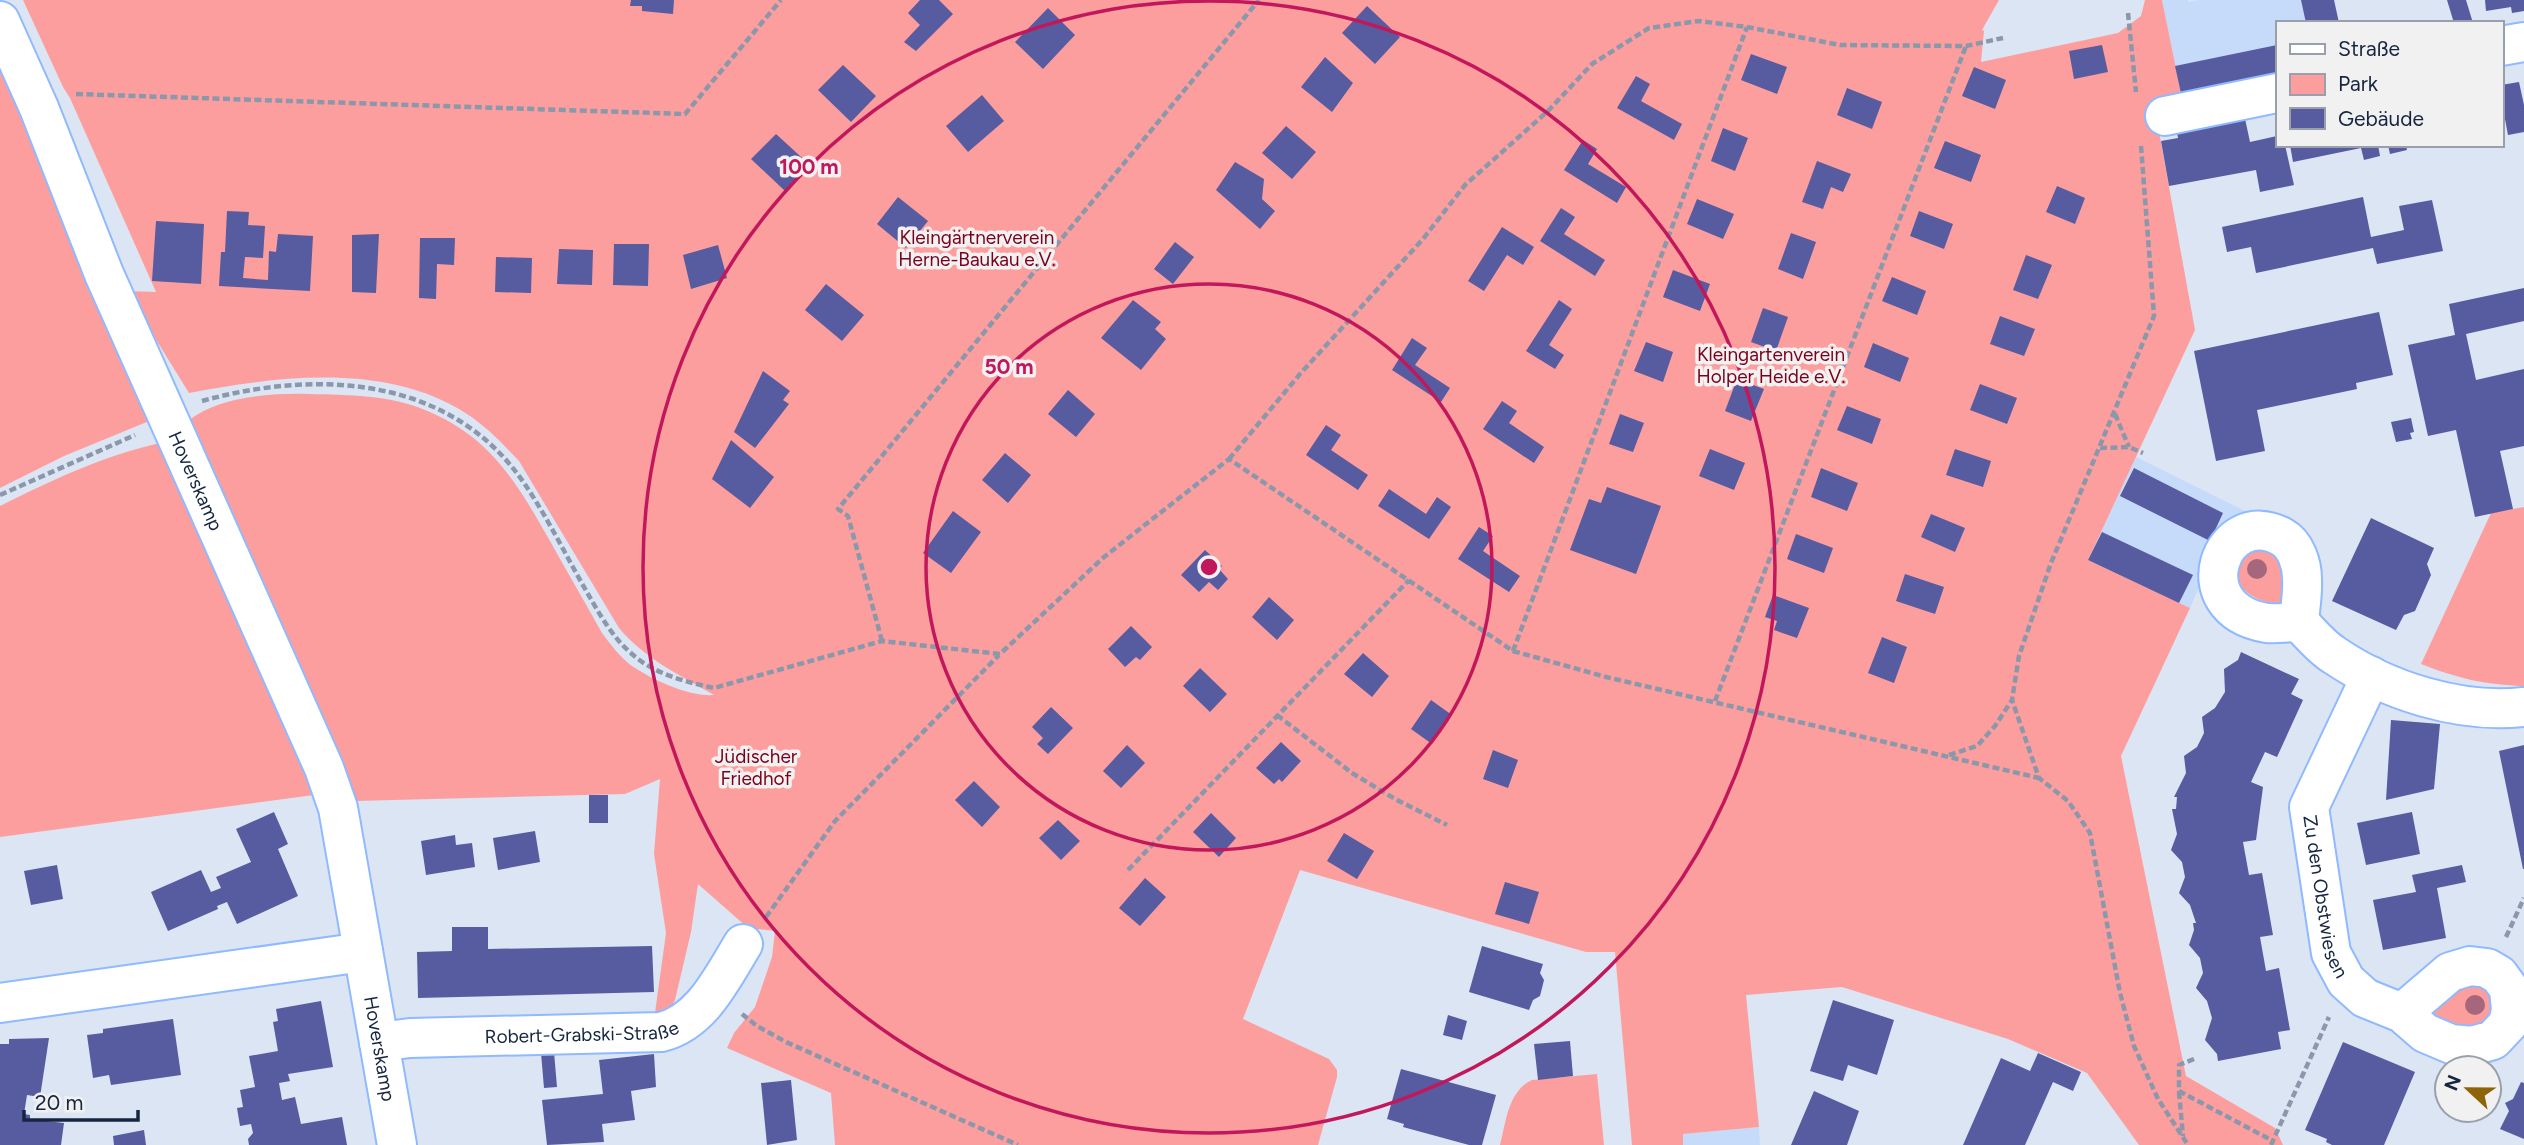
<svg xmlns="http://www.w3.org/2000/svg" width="2524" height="1145" viewBox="0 0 2524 1145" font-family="Figtree,sans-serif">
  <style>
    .built { fill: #c6daf9 }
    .green { fill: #fd9e9e }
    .building { fill: #575ba0 }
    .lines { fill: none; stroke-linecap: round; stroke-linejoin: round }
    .minor-casing { stroke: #8fbaff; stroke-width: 42 }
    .path { stroke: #8b97aa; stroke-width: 4.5; stroke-dasharray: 7 3.5; stroke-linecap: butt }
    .minor { stroke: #fff; stroke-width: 38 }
    .tree { fill: #a6677c }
    .ring { fill: none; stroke: #c2185b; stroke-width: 3.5 }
    .labels { text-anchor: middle; stroke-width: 7; stroke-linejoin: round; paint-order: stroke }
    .park-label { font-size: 19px; fill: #7a001b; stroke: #f1f1f1 }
    .street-label { font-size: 19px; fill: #162641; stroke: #f1f1f1 }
    .centre { fill: #c2185b; stroke: #f1f1f1; stroke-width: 3.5 }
    .ring-label { font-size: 21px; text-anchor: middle; font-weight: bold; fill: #c2185b; stroke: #f1f1f1; stroke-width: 7; stroke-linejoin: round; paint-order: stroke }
  </style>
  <rect width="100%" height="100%" fill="#dce5f3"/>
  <path class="built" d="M2162,0H2188L2189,2L2199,0H2334L2339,23H2277V79L2182,98Z
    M2136,457L2249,513L2244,515L2202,580L2190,608L2088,560Z
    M1759,1127L1760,1145H1683V1134Z"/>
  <path class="green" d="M23,0H1999L1982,30L1984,31L1981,62L2118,33L2141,16L2145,0H2162L2182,98L2154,104L2195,330L2088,560L2190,608L2121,756L2186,1076L2275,1128L2283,1145H2139L2087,1073L2008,1039L1842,987L1746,995L1759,1127L1683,1134V1145H1632L1615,952H1586L1300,870L1243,1019L1329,1059L1337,1070V1077L1318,1145H835L831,1093L727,1048L734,1033L755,1007L772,957L775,931L748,928L698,884L691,932L675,1000L671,1008L654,1020L666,933L654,854L660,779L625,794L355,801L188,421C219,396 272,393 310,394C349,395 389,395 425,410C490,436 517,483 550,541C567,572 585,602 602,633C611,645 620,657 632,666C653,680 689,697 714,695C680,675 645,659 619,628L519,461C503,444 487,427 467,414C387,362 278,376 189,393L126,291L156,292L70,98L63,87Z
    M0,48L159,417L64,456L0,488Z
    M169,441L260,649L314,795L0,837V506C54,479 109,453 169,441Z
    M2524,507V686C2485,685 2457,678 2421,664L2491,513Z
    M2254,549L2270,552L2281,565L2285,599L2278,605C2264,603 2238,593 2237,576C2237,571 2240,565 2241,559Z
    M2460,983H2483L2493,1000C2488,1033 2468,1025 2440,1024L2432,1014L2433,1008Z
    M1597,1074L1604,1145H1500C1506,1122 1508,1091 1532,1080Z"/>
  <path class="building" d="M631,0H674L673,14L642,11V6H630Z
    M920,0H939L953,14L916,51L904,42L920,25L908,13Z
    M2301,0H2334L2339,23H2306Z
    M2447,0H2466L2473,23H2454Z
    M2485,0H2524V11L2512,13L2511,7L2486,11Z
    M1367,6L1400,37L1375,64L1342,33Z
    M1048,8L1075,35L1043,69L1015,42Z
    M2102,45L2108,72L2074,79L2069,51Z
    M2277,45V78L2182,98L2175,66Z
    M1751,54L1787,67L1777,94L1741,80Z
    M1325,57L1353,83L1332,112L1301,87Z
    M843,65L876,96L851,122L818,90Z
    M1974,67L2006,80L1995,109L1962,96Z
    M1636,76L1650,84L1641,101L1682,124L1674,140L1617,108Z
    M2519,82L2524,105V132L2508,135L2505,119L2501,120V85Z
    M1847,88L1882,102L1872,129L1837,115Z
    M982,95L1004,121L968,152L946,126Z
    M2244,114L2250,142L2277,136V145H2285L2294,185L2260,192L2256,170L2169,186L2161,141L2178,138L2176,128Z
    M1286,126L1316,152L1292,179L1262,153Z
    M1723,128L1748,138L1735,171L1711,161Z
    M776,134L811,166L785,191L751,159Z
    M1583,140L1597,149L1588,164L1626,187L1617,203L1564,170Z
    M1945,141L1981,155L1971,182L1934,168Z
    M2290,145H2378L2380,156L2364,160L2361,148L2293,162Z
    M2388,145H2406L2407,150L2390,154Z
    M1817,161L1851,174L1843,192L1831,187L1823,209L1802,202Z
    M1235,162L1264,179L1262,199L1275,211L1260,229L1216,190Z
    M2057,186L2085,198L2075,224L2046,212Z
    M898,197L928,221L906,248L877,224Z
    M2363,197L2371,237L2404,230L2399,206L2432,200L2443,251L2377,264L2373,248L2256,273L2251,247L2227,252L2222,227Z
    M1697,199L1734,214L1723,239L1687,224Z
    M1561,208L1575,217L1564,234L1605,260L1595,276L1540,241Z
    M227,211L249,212L248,225L265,226L263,258L245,257L243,278L268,280L269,251L276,252L278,234L313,236L310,291L219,286L221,252H225Z
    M1919,211L1953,224L1944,249L1910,236Z
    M156,221L204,224L201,284L152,281Z
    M1502,227L1534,247L1523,265L1507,255L1484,291L1468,281Z
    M1791,233L1816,242L1803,279L1778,269Z
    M379,234L376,293L352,292V235Z
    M420,238H455L454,265L437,264L436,299L419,298Z
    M1175,242L1194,257L1173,284L1154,269Z
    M614,244H649L648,286L613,285Z
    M718,245L727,278L691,289L683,255Z
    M559,249L593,250L592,285L557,284Z
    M2026,255L2052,265L2038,299L2013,290Z
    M496,257L532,258L531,293L495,292Z
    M1673,270L1710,284L1700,311L1663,297Z
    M1892,277L1926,291L1917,315L1882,301Z
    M826,284L864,315L842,341L805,310Z
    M2524,288V321L2466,334L2476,380L2524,369V446L2500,451L2513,509L2475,517L2456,430L2428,436L2408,345L2455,335L2449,304Z
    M1133,300L1161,322L1155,329L1166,339L1141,370L1101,338Z
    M1559,300L1572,309L1549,345L1564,355L1555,369L1526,351Z
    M1763,308L1788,317L1776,351L1751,342Z
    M2379,312L2393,375L2356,383L2357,389L2257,410L2265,451L2216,461L2194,351Z
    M2000,316L2035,329L2024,356L1990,344Z
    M1412,338L1427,348L1415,365L1450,388L1441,402L1392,370Z
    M1646,342L1673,352L1663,382L1634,371Z
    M1873,343L1909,358L1900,382L1864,367Z
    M763,371L790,391L783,400L789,404L755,448L734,432Z
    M1737,379L1764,389L1751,421L1725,411Z
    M1980,384L2017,398L2007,424L1970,410Z
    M1068,390L1095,414L1076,437L1048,414Z
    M1502,401L1517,411L1509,423L1544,447L1534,463L1483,429Z
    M1847,406L1881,419L1872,444L1837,430Z
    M1620,414L1644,423L1633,452L1609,444Z
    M2411,418L2414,432L2410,433L2412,439L2396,442L2391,422Z
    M1326,425L1341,435L1331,450L1368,475L1358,490L1306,455Z
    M731,440L774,477L750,508L712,479Z
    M1710,449L1745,463L1734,490L1699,476Z
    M1955,449L1991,461L1983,487L1946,475Z
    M1005,453L1031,475L1008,503L982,480Z
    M1821,468L1858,483L1847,511L1811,497Z
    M2134,468L2223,513L2210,541L2120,496Z
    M1607,487L1661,506L1636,574L1570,550L1589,499L1601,503Z
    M1389,489L1426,514L1437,497L1451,507L1429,539L1378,506Z
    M953,511L981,532L951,573L923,553Z
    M1931,514L1965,528L1955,552L1921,537Z
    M2371,518L2434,548L2427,564L2431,575L2415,611L2404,615L2396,630L2332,601Z
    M1479,527L1493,536L1483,551L1520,576L1509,592L1458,559Z
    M2102,532L2193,575L2179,603L2088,560Z
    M1796,534L1833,548L1824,573L1787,559Z
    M1205,550L1222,566L1219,569L1228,579L1218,590L1209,582L1199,592L1181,575Z
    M1905,574L1944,587L1935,614L1896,601Z
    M1773,595L1809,608L1797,638L1774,630L1777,621L1765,617Z
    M1269,597L1294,620L1277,640L1252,617Z
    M1131,626L1152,647L1140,660L1136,657L1125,667L1108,649Z
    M1882,637L1907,647L1894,683L1868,673Z
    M2241,652L2299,679L2291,694L2303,700L2277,757L2265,752L2251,782L2263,787L2256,840L2243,842L2249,875L2262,873L2273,935L2260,937L2266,971L2279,968L2290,1030L2278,1032L2281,1049L2218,1061L2217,1054L2205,1040L2212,1018L2207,1001L2196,988L2203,973L2200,958L2189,945L2194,930L2193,923H2196L2190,905L2179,893L2185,877L2182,862L2171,850L2177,834L2172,809H2176L2177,797H2174L2186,773L2184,756L2197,747L2204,733L2202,717L2215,708L2225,692L2224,669L2238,660Z
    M1363,653L1389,676L1372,697L1344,674Z
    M1200,668L1227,694L1210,712L1183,686Z
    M1431,700L1452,715L1432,744L1411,729Z
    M1051,707L1073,728L1048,754L1037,744L1043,738L1032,727Z
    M2391,720L2440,724L2434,789L2386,800Z
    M1281,742L1301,761L1282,782L1279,779L1274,784L1256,768Z
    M1127,745L1145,763L1121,788L1103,771Z
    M2524,745V869H2523L2499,751Z
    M1493,750L1518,760L1508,788L1483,779Z
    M974,781L1000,807L982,827L955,800Z
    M589,795H608V823H589Z
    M274,812L288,844L278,849L298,896L237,924L227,902L217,906L218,909L168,931L151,892L201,870L211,892L221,888L216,877L251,862L236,829Z
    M2412,812L2420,854L2366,865L2357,823Z
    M1211,813L1236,838L1219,857L1193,832Z
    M1058,820L1080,841L1061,860L1039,838Z
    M535,831L540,862L498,870L493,838Z
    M1344,833L1374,851L1357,879L1327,861Z
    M455,835L456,845L472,843L475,867L426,875L421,841Z
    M57,865L63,899L31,905L24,871Z
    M2462,865L2466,882L2437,888L2446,938L2383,950L2373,900L2416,892L2412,875Z
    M1145,878L1166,897L1140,926L1119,908Z
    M1505,882L1539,892L1529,924L1495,914Z
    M452,927H488V949L652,946L654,992L418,998L417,952L452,951Z
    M1482,946L1543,964L1540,973L1544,980L1540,996L1533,1000L1529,1010L1469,992Z
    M1833,1000L1894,1020L1877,1075L1848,1065L1843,1081L1810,1071Z
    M321,1001L333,1067L288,1074L290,1081L279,1083L282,1100L295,1097L301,1124L342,1117L347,1145H249L248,1139L253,1133L251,1124L240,1126L237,1108L243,1107L240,1090L255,1087L249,1056L278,1051L273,1022L278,1021L276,1009Z
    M1448,1015L1467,1021L1462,1040L1443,1035Z
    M173,1019L181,1075L111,1085L109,1075L93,1078L87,1035L103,1033V1029Z
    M49,1038L40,1097L27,1095L24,1114L30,1115V1119L64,1123L61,1145H0V1044H9V1039Z
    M1570,1041L1573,1076L1538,1080L1534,1044Z
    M2343,1042L2415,1072L2384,1145H2332L2326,1142L2327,1139L2305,1130Z
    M554,1052L557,1087L544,1088L541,1053Z
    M2038,1053L2081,1072L2073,1091L2053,1082L2025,1145H1963L2001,1058L2030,1071Z
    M654,1054L656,1087L631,1091L635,1120L602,1124L604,1142L547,1145L542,1100L603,1094L599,1060Z
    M1401,1069L1496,1095L1482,1145H1469L1403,1127L1404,1124L1387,1119Z
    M791,1080L797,1140L767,1145L761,1083Z
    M2521,1082L2524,1083V1139L2500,1129L2509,1111L2505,1103L2513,1099Z
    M1814,1091L1859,1111L1847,1145H1791Z
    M144,1130L146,1145H114L113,1136Z"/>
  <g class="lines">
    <defs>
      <g id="minor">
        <path id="s1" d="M0,21L39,108L104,274L324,768L338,808L397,1145"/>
        <path d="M2501,46L2524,42"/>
        <path d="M2165,116L2277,93"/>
        <path d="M2299,622C2300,608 2303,593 2302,579C2302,564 2296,545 2282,537C2222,504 2182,609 2267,623C2277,624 2289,622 2299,622C2310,633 2321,647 2334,655C2387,691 2460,714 2524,707"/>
        <path id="s2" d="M2371,676L2309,807L2331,953L2346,981L2365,998L2402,1013L2425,1033L2451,1044L2472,1046L2493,1040L2508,1024L2511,1010L2509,989L2499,975L2487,968L2470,966L2450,972L2402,1013"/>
        <path d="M0,1003L363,952"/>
        <path id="s3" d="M379,1042L410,1038L661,1032C702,1022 722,978 743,944"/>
      </g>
    </defs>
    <use href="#minor" class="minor-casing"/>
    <path class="path" d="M2128,13L2136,92
      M76,94L685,114L781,0
      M2141,146L2154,316L2051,563L2019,656L2012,700L2039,778L2068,801L2090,833L2120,993L2134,1046L2158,1099L2188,1145
      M202,401C317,369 451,376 524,483C548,518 567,558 588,594C600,615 613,638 632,654C654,674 686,682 714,688L882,641L1000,654L1104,557L1229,459L1513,651L1606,677L2039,778
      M2115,414L2129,447
      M2100,448L2129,447L2143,453
      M1229,459L1300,374L1423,239L1465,185L1548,111L1592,64L1649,28L1699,21L1747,27L1840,45L1966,46L2003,38
      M0,495L135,435
      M882,641L848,516L838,509L1259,0
      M1513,651L1747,27
      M1715,701L1966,46
      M1277,715L1352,773L1395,799L1447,825
      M1949,755L1977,746L1995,726L2012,700
      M1128,870L1409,580
      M766,917L835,821L999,655
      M2506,937L2524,898
      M742,1014L757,1026L786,1042L1018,1145
      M2194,1059L2179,1065V1091L2273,1141
      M2179,1092L2183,1136
      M2271,1145L2329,1017"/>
    <use href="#minor" class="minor"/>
  </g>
  <g class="tree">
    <circle cx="2257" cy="569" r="10"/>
    <circle cx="2475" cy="1005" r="10"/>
  </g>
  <g class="ring">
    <circle cx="1209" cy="567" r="283"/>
    <circle cx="1209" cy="567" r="566"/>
  </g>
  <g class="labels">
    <g class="park-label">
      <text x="977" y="244">Kleingärtnerverein<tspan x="977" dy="22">Herne-Baukau e.V.</tspan></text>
      <text x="1771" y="361">Kleingartenverein<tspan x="1771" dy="22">Holper Heide e.V.</tspan></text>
      <text x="756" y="763">Jüdischer<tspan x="756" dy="22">Friedhof</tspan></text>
    </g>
    <g class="street-label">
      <text dy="7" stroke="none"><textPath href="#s1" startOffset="500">Hoverskamp</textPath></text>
      <text dy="7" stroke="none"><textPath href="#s2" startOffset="236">Zu den Obstwiesen</textPath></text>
      <text dy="7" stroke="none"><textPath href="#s3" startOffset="203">Robert-Grabski-Straße</textPath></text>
      <text dy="7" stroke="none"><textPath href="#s1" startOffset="1101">Hoverskamp</textPath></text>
    </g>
  </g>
  <circle cx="1209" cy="567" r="10" class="centre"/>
  <g class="ring-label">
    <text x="809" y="174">100 m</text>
    <text x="1009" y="374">50 m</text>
  </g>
  <rect x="2276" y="21" width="228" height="126" fill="#f1f1f1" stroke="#99a0ab" stroke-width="2"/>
  <rect x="2290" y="44" width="35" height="10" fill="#ffffff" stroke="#99a0ab" stroke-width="2"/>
  <text x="2338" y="56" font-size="21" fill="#162641">Straße</text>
  <rect x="2290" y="74" width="35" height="21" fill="#fd9e9e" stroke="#99a0ab" stroke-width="2"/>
  <text x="2338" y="91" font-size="21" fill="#162641">Park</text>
  <rect x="2290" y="108" width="35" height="21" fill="#575ba0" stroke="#99a0ab" stroke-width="2"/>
  <text x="2338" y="126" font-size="21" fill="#162641">Gebäude</text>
  <g transform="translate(2468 1089) rotate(292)"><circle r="33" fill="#f1f1f1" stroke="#99a0ab" stroke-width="2"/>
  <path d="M0-5L12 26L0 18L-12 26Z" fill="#8d6408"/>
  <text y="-10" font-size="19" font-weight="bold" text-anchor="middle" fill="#162641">N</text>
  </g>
  <path d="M24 1110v10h114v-10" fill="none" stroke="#162641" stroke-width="3.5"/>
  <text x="35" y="1110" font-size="21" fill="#162641" stroke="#f1f1f1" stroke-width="5" paint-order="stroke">20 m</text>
</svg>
